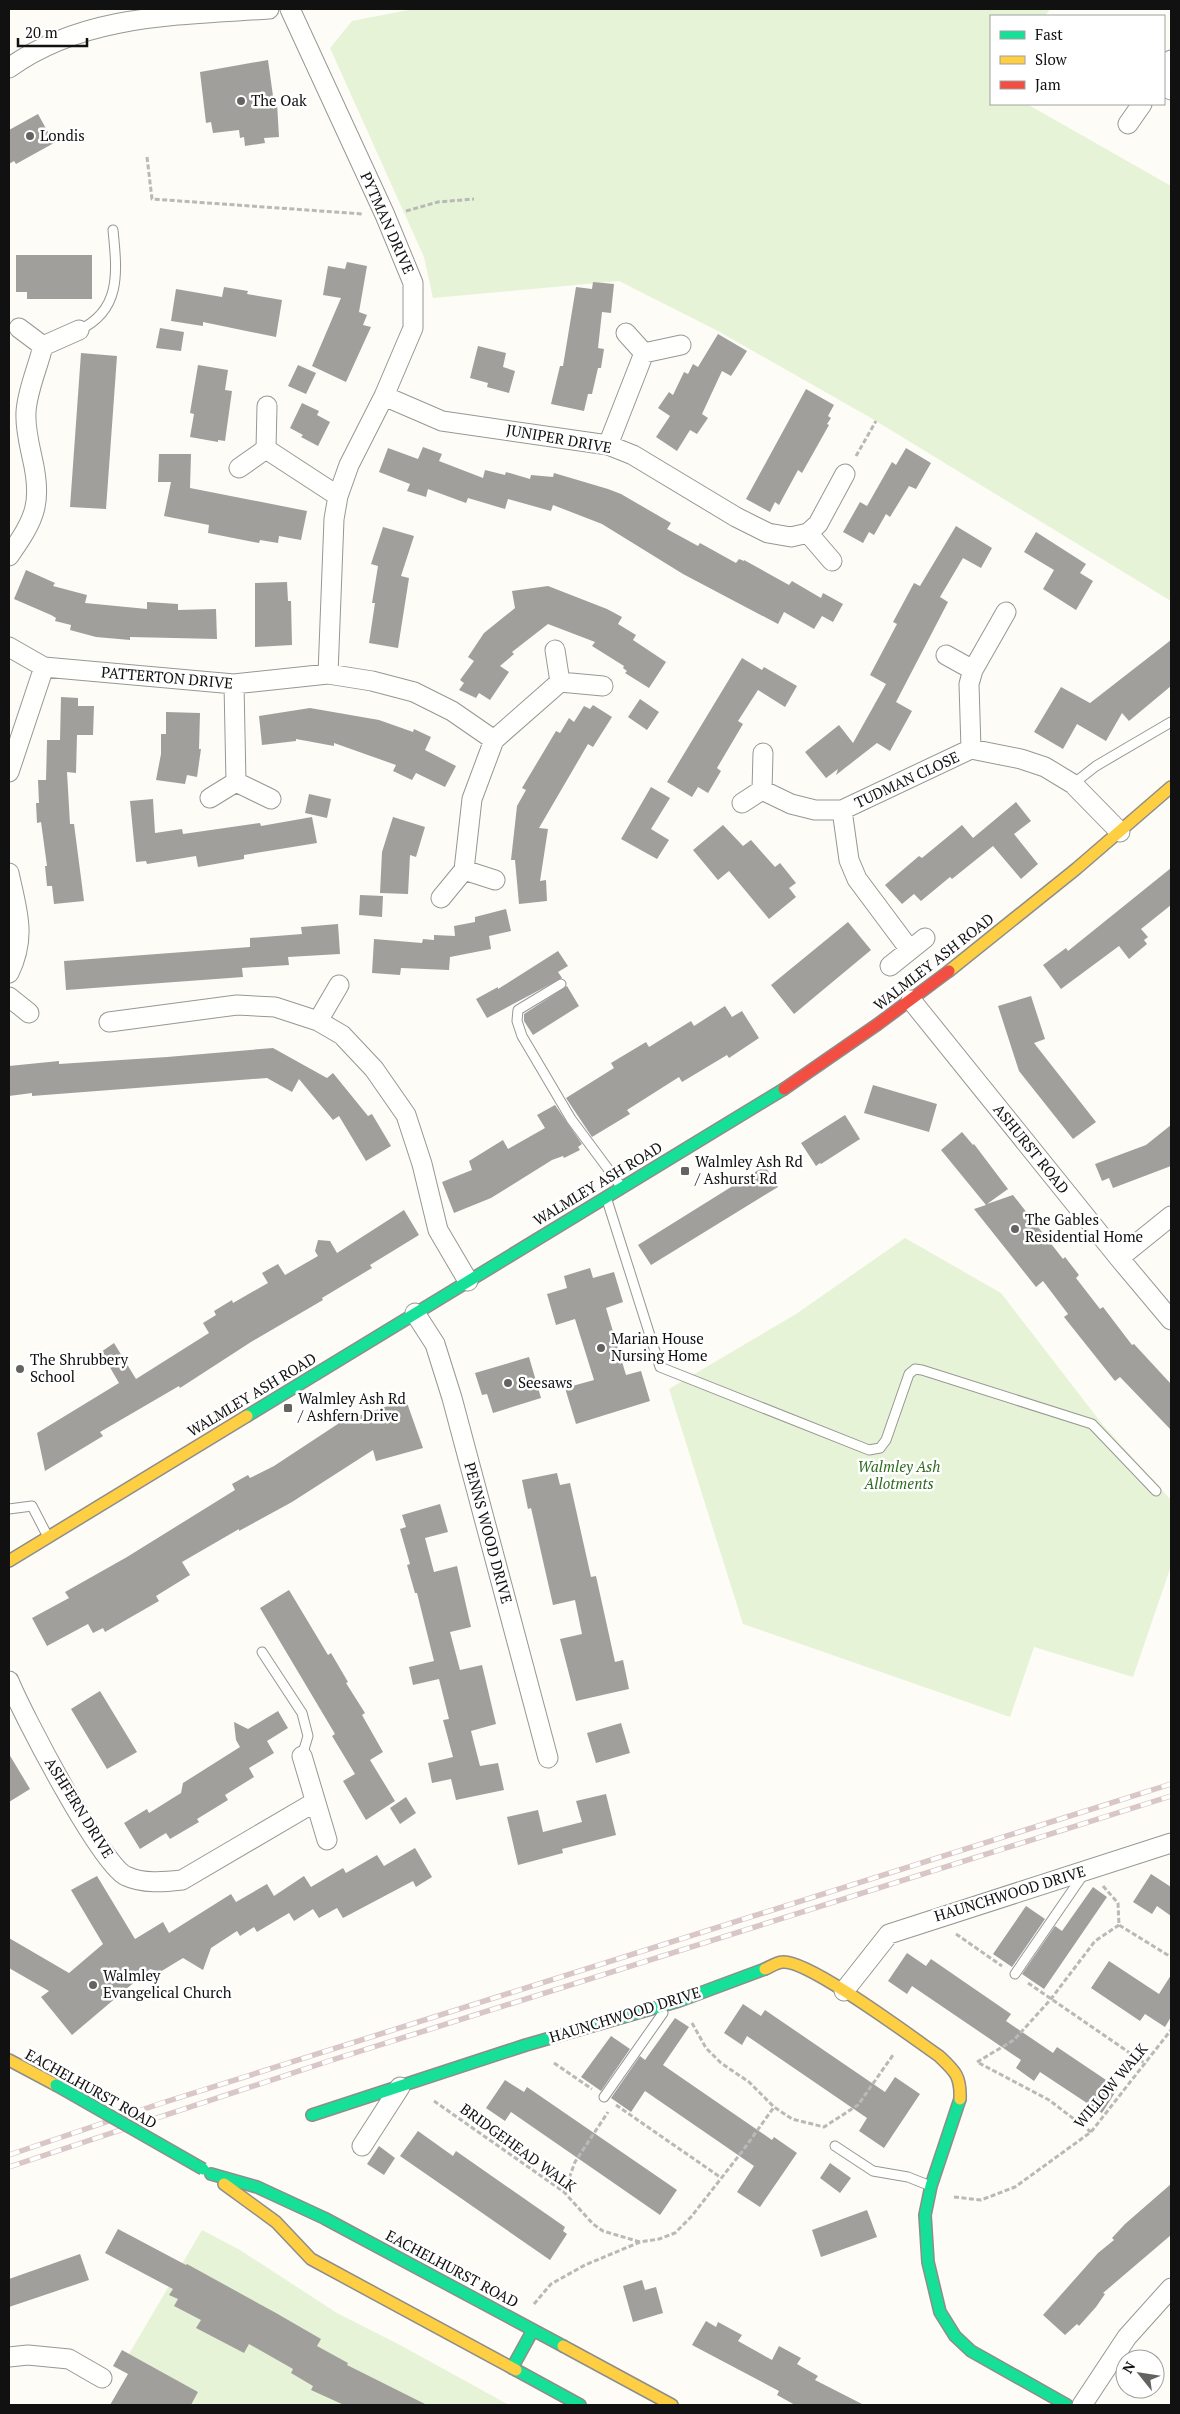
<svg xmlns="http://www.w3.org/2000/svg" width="1180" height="2414" viewBox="0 0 1180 2414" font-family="'PT Serif',serif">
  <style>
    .green { fill: #e7f3d7 }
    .building { fill: #a19f9c }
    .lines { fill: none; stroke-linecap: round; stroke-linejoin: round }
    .lane-casing { stroke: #979795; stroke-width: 11 }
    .street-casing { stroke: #979795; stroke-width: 21 }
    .fast-casing { stroke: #8e8d8b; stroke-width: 14 }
    .slow-casing { stroke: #8e8d8b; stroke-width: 14 }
    .jam-casing { stroke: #8e8d8b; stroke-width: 14 }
    .path { stroke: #b9b9b8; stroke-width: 3; stroke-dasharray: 5 2.5; stroke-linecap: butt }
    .lane { stroke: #fffffe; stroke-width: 9 }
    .street { stroke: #fffffe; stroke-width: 19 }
    .fast { stroke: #16e098; stroke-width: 11 }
    .slow { stroke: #ffcf43; stroke-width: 11 }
    .jam { stroke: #f24e42; stroke-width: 11 }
    .rail-casing { stroke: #d9c6c7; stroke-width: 5.5 }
    .rail { stroke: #fff; stroke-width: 4; stroke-dasharray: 11; stroke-linecap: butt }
    .fast-bridge-casing { stroke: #8e8d8b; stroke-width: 14; stroke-linecap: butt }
    .fast-bridge { stroke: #16e098; stroke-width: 11 }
    .poi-dot { fill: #646362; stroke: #fff; stroke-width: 2 }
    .labels { text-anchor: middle; stroke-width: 5; stroke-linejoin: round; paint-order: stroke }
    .poi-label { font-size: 15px; fill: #111; stroke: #fff; text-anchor: start }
    .street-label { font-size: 15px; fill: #111; stroke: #fff }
    .park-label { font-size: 15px; font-style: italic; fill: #2f6b1f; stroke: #fff }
  </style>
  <rect width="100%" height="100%" fill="#fdfcf7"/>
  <path class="green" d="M413,9H1050L1045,16H991V104H1027L1171,186V601L871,418L718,331L619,281L433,298L424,257L330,48L352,21Z
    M905,1238L1001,1293L1103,1425L1171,1500V1566L1133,1677L1034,1647L1010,1717L743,1624L669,1389L796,1314Z
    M202,2230L240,2250L337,2313L400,2345L509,2405H191L198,2392L129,2354Z"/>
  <path class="building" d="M268,60L274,103H277L279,137L264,138L265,143L245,146L244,137L240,138L239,130L213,133L211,122L206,123L200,72Z
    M38,114L54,143L16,164L14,161L9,164V130Z
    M16,255H92V299H27V292H16Z
    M347,262L367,266L359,312L367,315L363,325L371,327L346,382L312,366L341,298L323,295L328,266L345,269Z
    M593,282L614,284L611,313L602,312L598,348L604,349L601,368H598L592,394H588L584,411L551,404L560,366H563L576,287L592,289Z
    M224,287L248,291L247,294L282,300L276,337L203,322V326L171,321L176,289L222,297Z
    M160,328L184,332L181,351L156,348Z
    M718,334L747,351L731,376L722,371L702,414L708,418L697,434L690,430L677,451L656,437L670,416L658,408L669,392L673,395L684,372L688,374L693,364L698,367Z
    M478,346L506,353L503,367L515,371L509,393L487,387L488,383L470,378Z
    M81,353L117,356L106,509L70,507Z
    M198,365L228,370L225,390L232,391L225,441L218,440V442L190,437L194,414L190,413Z
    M298,365L316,373L306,394L288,386Z
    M806,389L834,405L828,416L831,418L827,424L829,425L802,473L798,470L779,505L775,502L770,512L746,499Z
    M302,403L319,411L317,415L330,422L318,446L301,437L303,435L290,428Z
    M423,447L442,454L439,461L483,478L485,470L505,475L506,472L530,479L531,475L553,477L554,473L608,489L621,494L671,523L667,529L698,546L700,543L736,563L739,559L744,561V560L789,585L792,581L821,598L823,593L843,604L833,622L822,616L814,629L784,612L778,624L683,574L602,524L553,505L551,511L508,499L505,509L468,498L466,503L428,489L426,497L407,491L410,484L379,472L388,448L418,459Z
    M906,448L931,463L916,489L909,486L890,517L886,514L874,535L869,532L863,543L843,532L860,502L867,506L892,462L896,465Z
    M159,454H191L190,488L307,511L301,540L279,536L278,543L260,540L259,543L208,533L209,525L164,516L171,482H158Z
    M956,526L992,548L981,568L963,558L940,597L948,602L896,702L912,711L890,751L877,743L836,775L838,769L826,778L805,752L839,725L853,743L886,684L870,675L897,624L893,622L914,583L920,586Z
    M383,527L414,536L401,576L409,578L398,648L369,643L375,603H372L378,566L371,564Z
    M1036,532L1086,564L1080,573L1093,581L1076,610L1043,589L1054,570L1024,552Z
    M26,570L55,583L53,586L87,595L85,603L147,609V602L178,604V610L216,609L217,639L130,637V640L96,637L70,630L71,625L55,621L56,618L51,615L14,599Z
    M287,582L288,601H291L292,645L255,647V583Z
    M548,586L607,609L622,617L618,624L636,635L633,640L666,662L649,688L625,673L627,671L623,668L624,666L592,646L595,642L548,624L512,652L514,654L500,666L509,672L490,700L479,693L476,698L459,690L464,683L460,680L474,661L468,657L484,633L515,608L512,591Z
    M1171,640V686L1129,721L1122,713L1106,741L1077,724L1063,749L1034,732L1061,687L1090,703Z
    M742,658L762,670L764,667L797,686L785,707L758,690L738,721L743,724L717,768L721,771L708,793L698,787L692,797L667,782Z
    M61,697L78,698V706H94L93,735H77L76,773L67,772L70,824H74L84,901L54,904L52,886H47L45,866H47L41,822L37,823L36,803H39L38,780H46L47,740H60Z
    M640,699L659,712L647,730L628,717Z
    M593,705L612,717L593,747L588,744L539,828L548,829L540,881L546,880L547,901L519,904L515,860H511L517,806L526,790L522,788L556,731L560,733L569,718L574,722L584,706L590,709Z
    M310,708L379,720L413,732L414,729L431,737L425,750L456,766L445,787L416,773L412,780L393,771L396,765L334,743V746L296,739V741L262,745L259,716Z
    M166,712L200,713L199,749H201L197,777L187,775L185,784L156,780L161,754V734H166Z
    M651,787L670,798L651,829L669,840L657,859L621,839Z
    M309,794L331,799L327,818L305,813Z
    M153,799L155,833L182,829L183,834L260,823L261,826L312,817L317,843L244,855V859L198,867L196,856L147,864L146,861L136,862L130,801Z
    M1016,802L1031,821L1014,834L1038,864L1021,879L993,846L952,879L950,877L921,901L914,894L902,904L885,885L919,856L922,858L962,825L973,838Z
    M393,817L425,827L416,857L410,855L408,894L380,893L382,852Z
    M723,825L743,846L751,840L775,867L780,863L796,883L789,888L796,897L769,919L729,871L718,880L693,850Z
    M1171,868V905L1141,929L1148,937L1144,940L1147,944L1129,959L1119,946L1061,989L1043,965L1066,948L1068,951Z
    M360,895L383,896L382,917L359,915Z
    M506,909L511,931L489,936L491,949L450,957L449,970L401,968L400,975L372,973L374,939L422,943L423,939L434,940V935L455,936L454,926L475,922V917Z
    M848,922L871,950L794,1014L771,985Z
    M338,924L340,954L288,957L289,965L242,968L243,977L66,990L64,961L250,947V938L302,934L301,927Z
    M558,951L568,966L558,972L562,978L487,1018L476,999L498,987V989Z
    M567,986L579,1006L533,1035L524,1021V1014Z
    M1031,996L1045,1039L1034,1043L1096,1122L1073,1139L1019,1071L998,1006Z
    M725,1006L732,1017L742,1011L759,1038L729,1058L727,1055L682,1082L679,1077L627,1110L630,1114L592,1137L566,1098L614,1068L611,1063L646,1042L649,1047L691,1021L694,1026Z
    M273,1048L327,1078L333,1073L368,1116L372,1114L391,1146L366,1161L339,1116L333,1120L299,1079L292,1092L267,1078L32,1096V1093L9,1096V1066L59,1061V1064L167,1057Z
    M873,1085L937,1104L929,1132L864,1113Z
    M555,1105L582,1144L578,1147L580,1150L564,1158L563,1156L552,1160L491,1198L454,1213L442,1182L472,1170L469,1161L503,1140L508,1149L545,1128L537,1115Z
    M845,1115L860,1139L821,1164L820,1163L816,1166L801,1143Z
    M1171,1125V1166L1113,1188L1109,1178L1102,1181L1095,1164L1146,1145Z
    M962,1132L973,1145L974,1144L1008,1189L987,1204L1013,1195L1063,1259L1065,1257L1079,1275L1076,1278L1100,1309L1103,1307L1132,1345L1134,1344L1171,1384V1430L1120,1377L1115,1381L1064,1317L1068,1314L1043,1281L1036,1287L974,1209L986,1205L941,1150Z
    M765,1166L778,1187L651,1265L638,1245Z
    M404,1210L419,1235L370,1265L372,1268L322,1298L323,1300L251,1342L180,1388L179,1386L100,1432L103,1436L45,1471L37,1433L119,1383L101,1352L114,1343L136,1379L209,1333L203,1323L216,1315L214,1311L232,1300L233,1303L268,1283L262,1273L278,1264L285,1275L318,1256L315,1251L318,1240L330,1241L337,1253Z
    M590,1268L593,1278L614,1272L623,1302L606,1308L626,1375L641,1371L650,1401L576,1424L565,1388L594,1380L575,1319L556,1325L547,1294L567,1288L564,1276Z
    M529,1357L541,1398L493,1413L487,1394L482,1395L475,1373Z
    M406,1400L423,1448L376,1461L373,1450L292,1502L239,1531V1529L182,1562L190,1575L156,1596L159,1601L105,1632L103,1628L93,1633L88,1624L47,1646L32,1618L69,1598L65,1592L127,1557L235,1490L232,1484L248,1475L250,1478L274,1466L356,1412L358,1416Z
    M557,1473L560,1485L570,1483L591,1577L596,1576L615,1662L623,1660L629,1689L576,1701L560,1639L582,1634L575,1600L553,1605L531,1508L528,1509L522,1480Z
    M440,1504L448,1532L425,1538L434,1572L457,1566L471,1627L450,1632L460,1670L482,1665L496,1724L471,1731L480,1766L498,1763L504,1790L456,1800L451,1779L432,1783L428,1763L453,1757L443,1720L449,1719L439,1679L413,1685L409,1667L434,1661L417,1593H415L407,1565L410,1564L400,1529L406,1527L402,1515Z
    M289,1590L328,1655L331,1653L348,1682L346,1683L365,1713L362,1715L383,1752L370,1760L395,1801L366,1820L343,1781L355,1774L332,1736L335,1734L260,1608Z
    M100,1691L137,1752L107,1769L71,1709Z
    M278,1711L288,1728L267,1741L274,1753L249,1768L254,1777L225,1795L228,1800L197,1819L199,1822L170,1839L166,1833L140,1849L124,1823L147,1809L149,1813L181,1793L183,1783L240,1747L236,1740L234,1722L248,1729Z
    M621,1723L630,1753L596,1763L587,1733Z
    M9,1754L30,1789L9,1802Z
    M606,1794L616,1835L562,1849L563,1853L518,1865L507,1817L538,1810L543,1832L582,1822L576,1801Z
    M406,1797L416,1813L400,1824L390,1808Z
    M415,1848L432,1877L416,1887L413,1881L343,1918L337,1908L319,1918L313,1909L294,1921L289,1913L257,1932L254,1927L240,1936L237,1931L211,1948L203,1970L183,1958L160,1972L150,1969L72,2035L41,1997L49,1991L9,1968V1938L69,1973L103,1944L71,1890L97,1876L135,1939L163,1922L169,1933L231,1894L236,1902L267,1884L274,1896L304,1876L311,1887L343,1868L346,1873L377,1855L384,1866Z
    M1151,1874L1171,1887V1916L1157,1906L1152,1914L1133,1902Z
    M1093,1887L1107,1897L1044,1989L1022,1974L1055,1926L1062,1931Z
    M1026,1906L1045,1919L1012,1967L993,1954Z
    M907,1953L926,1966L931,1959L1011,2014L1006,2021L1053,2053L1057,2047L1118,2088L1102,2113L1040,2072L1034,2081L1016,2068L1021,2060L912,1986L907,1994L888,1981Z
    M1109,1961L1159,1994L1171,1975V2017L1165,2027L1145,2014L1140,2021L1091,1988Z
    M743,2004L761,2016L765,2010L885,2092L895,2077L920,2094L884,2148L859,2131L867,2118L747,2036L742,2045L724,2033Z
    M675,2018L689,2027L663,2065L772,2140L774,2137L797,2153L760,2207L737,2192L754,2166L645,2091L631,2112L611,2098L640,2056L645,2060Z
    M611,2036L630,2049L601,2091L581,2077Z
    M505,2080L524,2092L527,2087L677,2190L660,2215L511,2112L505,2121L486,2108Z
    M418,2131L453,2156L456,2151L565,2227L563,2231L567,2234L550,2260L400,2156Z
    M379,2146L395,2158L384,2175L367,2164Z
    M830,2163L851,2178L840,2193L820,2178Z
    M1171,2184V2235L1103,2293L1105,2294L1096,2307L1079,2326L1077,2324L1065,2335L1043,2315L1098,2253L1114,2240L1112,2238L1125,2224Z
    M867,2210L877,2237L821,2257L812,2230Z
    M118,2229L186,2265L187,2264L276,2313L321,2339L317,2346L348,2363L347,2365L427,2405H344L311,2390L313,2386L291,2373L293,2369L249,2344L244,2353L196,2328L201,2320L174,2306L178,2299L169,2295L173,2289L105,2253Z
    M80,2254L89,2280L9,2307V2279Z
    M642,2280L645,2290L656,2287L663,2313L633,2322L623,2286Z
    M706,2321L716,2327L718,2322L742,2335L738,2341L772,2360L779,2346L801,2358L797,2364L818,2376L815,2380L864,2405H795L777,2395L779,2391L692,2345Z
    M122,2350L198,2392L191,2405H110L128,2374L113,2366Z"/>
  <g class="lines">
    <defs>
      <path id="lane" d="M79,330C122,310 117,271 113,230
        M1073,784L1096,766L1171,722
        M561,984L518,1010L517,1021L522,1036L571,1119L620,1185
        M607,1200L660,1367L869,1450L880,1448L886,1440L909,1374L915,1369L922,1370L1092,1424L1156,1491
        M9,1509L32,1506L47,1535
        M262,1652L302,1713L308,1736L302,1756
        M1015,1974L1083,1875
        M604,2097L663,2013
        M835,2146L873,2171L908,2177L928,2185"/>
      <path id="street" d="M290,9L385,215L413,283V328L384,396L349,465L338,496L334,519L328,674
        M9,68C83,14 181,15 269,9
        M1164,71L1171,60
        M1164,86L1171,90
        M1128,124L1142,104
        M19,328L43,346L79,330
        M626,333L644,353L681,345
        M384,396L442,421L608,445L633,455L736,517L768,533L791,537L808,533L818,524L845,474
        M608,445L644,353
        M266,449L338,496
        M239,468L266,449L267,406
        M808,533L832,561
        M9,556C35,519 43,503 32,457C29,443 25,427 26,412C27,391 38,367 43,346
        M9,647L44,667L234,684L328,674L372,681L414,692L452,711L494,740
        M555,650L560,682L603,686
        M946,655L973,670
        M234,684L236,782
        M971,749L969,684L973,670L1006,612
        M9,772L44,667
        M762,790L791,804L815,810H842L971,749L1021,759L1045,767L1073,784L1120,832
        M210,798L236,782L271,799
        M742,803L762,790L763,753
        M842,810L849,860L857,879L910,950
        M464,870L472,799L494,740L560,682
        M9,873C17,911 27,936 9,973
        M441,898L464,870L495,880
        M890,966L925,938
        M9,997L29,1013
        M911,1000L1119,1258L1171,1320
        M318,1021L339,985
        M109,1022L237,1005L275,1007L318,1021L342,1035L374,1069L406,1115L422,1164L438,1230L468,1281
        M1119,1258L1171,1216
        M415,1313L435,1344L452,1398L548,1758
        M9,1681C22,1713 101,1865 126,1876C143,1884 164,1882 182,1880L315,1802
        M302,1756L327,1840
        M844,1991L889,1934L1171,1843
        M362,2146L400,2087
        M9,2357L28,2355L69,2359L102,2378
        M1082,2405L1127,2337L1171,2288"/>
      <path id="fast" d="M247,1416L784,1089
        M960,2099L931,2186L925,2215L928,2262L940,2312L955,2336L971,2351L1067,2405
        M312,2115L526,2045L679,2001L765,1969
        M211,2174L257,2187L324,2218L563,2346
        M512,2368L533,2330
        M516,2370L580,2405"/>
      <path id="slow" d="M949,971L1076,869L1171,787
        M9,1561L247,1416
        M765,1969C770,1967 777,1962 783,1962C809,1960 913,2038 939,2056C955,2071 961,2076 960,2099
        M9,2060L56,2085
        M224,2184L276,2222L311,2259L516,2370
        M563,2346L672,2405"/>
      <path id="jam" d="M784,1089L878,1024L949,971"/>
    </defs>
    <use href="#lane" class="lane-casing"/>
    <use href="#street" class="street-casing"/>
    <use href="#fast" class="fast-casing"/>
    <use href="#slow" class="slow-casing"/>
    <use href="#jam" class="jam-casing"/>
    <path class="path" d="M147,157L152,199L363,214
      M406,211L438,202L474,199
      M856,456L876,421
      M1103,1886L1118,1903L1119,1925L1171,1957
      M956,1934L1002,1966
      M1028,1983L1146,2064
      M692,2023L706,2048L721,2063L749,2082L774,2107L792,2119L824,2127L858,2105L893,2055
      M977,2062L1014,2040L1051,1999L1095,1941L1119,1925
      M554,2063L592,2089
      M979,2063L1049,2100L1091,2132
      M434,2101L564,2192L593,2224L603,2231L640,2242
      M616,2105L720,2177
      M564,2192L575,2162L608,2112
      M954,2197L981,2200L1015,2187L1091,2132L1171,2030
      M534,2304L551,2284L585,2265L640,2242L659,2239L675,2233L691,2217L744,2149L774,2107"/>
    <use href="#lane" class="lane"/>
    <use href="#street" class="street"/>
    <use href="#fast" class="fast"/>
    <use href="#slow" class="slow"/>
    <use href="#jam" class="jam"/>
    <defs>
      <path id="rail" d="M9,2155L162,2103L1171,1784
        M9,2167L332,2060L1171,1796"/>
    </defs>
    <use href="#rail" class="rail-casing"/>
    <use href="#rail" class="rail"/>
    <defs>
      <path id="fast-bridge" d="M56,2085L203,2169"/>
    </defs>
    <use href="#fast-bridge" class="fast-bridge-casing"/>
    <use href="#fast-bridge" class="fast-bridge"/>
  </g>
  <g class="poi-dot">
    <circle cx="241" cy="101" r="5"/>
    <circle cx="30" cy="136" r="5"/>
    <rect x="680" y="1166" width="10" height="10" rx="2.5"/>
    <circle cx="1015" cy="1229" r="5"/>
    <circle cx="601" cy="1348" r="5"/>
    <circle cx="20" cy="1369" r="5"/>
    <circle cx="508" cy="1383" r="5"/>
    <rect x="283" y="1403" width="10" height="10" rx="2.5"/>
    <circle cx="93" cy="1985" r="5"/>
  </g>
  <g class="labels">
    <g class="poi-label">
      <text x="251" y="106">The Oak</text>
      <text x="40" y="141">Londis</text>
      <text x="695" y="1167">Walmley Ash Rd<tspan x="695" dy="17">/ Ashurst Rd</tspan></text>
      <text x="1025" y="1225">The Gables<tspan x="1025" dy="17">Residential Home</tspan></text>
      <text x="611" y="1344">Marian House<tspan x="611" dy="17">Nursing Home</tspan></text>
      <text x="30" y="1365">The Shrubbery<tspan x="30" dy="17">School</tspan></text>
      <text x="518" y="1388">Seesaws</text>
      <text x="298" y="1404">Walmley Ash Rd<tspan x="298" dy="17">/ Ashfern Drive</tspan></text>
      <text x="103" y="1981">Walmley<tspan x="103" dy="17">Evangelical Church</tspan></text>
    </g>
    <g class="street-label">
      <text transform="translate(387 223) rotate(66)" y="5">PYTMAN DRIVE</text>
      <text transform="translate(559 439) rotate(10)" y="5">JUNIPER DRIVE</text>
      <text transform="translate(167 678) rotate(5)" y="5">PATTERTON DRIVE</text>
      <text transform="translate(907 780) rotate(-25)" y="5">TUDMAN CLOSE</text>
      <text transform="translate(934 962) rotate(-38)" y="5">WALMLEY ASH ROAD</text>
      <text transform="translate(1031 1149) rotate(51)" y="5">ASHURST ROAD</text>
      <text transform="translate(598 1184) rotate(-31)" y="5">WALMLEY ASH ROAD</text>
      <text transform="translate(252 1395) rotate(-31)" y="5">WALMLEY ASH ROAD</text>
      <text transform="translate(488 1533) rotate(75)" y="5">PENNS WOOD DRIVE</text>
      <text transform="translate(79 1808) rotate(58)" y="5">ASHFERN DRIVE</text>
      <text transform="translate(1010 1894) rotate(-17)" y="5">HAUNCHWOOD DRIVE</text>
      <text transform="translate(625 2015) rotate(-17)" y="5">HAUNCHWOOD DRIVE</text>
      <text transform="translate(1111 2086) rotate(-50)" y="5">WILLOW WALK</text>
      <text transform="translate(91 2089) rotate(29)" y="5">EACHELHURST ROAD</text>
      <text transform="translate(518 2148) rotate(36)" y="5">BRIDGEHEAD WALK</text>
      <text transform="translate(452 2269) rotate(28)" y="5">EACHELHURST ROAD</text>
    </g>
    <g class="park-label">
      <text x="899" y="1472">Walmley Ash<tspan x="899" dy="17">Allotments</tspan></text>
    </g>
  </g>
  <rect width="1180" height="2414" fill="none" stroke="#111111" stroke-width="20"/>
  <rect x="990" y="15" width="175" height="90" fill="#ffffff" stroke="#a0a0a0"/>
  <rect x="1000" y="31" width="25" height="8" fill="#16e098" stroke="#a0a0a0"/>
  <text x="1035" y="40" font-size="15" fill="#111111">Fast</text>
  <rect x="1000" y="56" width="25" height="8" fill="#ffcf43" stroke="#a0a0a0"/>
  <text x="1035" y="65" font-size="15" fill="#111111">Slow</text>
  <rect x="1000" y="81" width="25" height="8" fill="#f24e42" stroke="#a0a0a0"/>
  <text x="1035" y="90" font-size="15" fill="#111111">Jam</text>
  <g transform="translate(1140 2374) rotate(300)"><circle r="24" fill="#ffffff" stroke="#a0a0a0"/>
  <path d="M0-4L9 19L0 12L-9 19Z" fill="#646362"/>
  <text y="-8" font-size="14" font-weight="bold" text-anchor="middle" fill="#111111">N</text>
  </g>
  <path d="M18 38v8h69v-8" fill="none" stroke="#111111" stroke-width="2.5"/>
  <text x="25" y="38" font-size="15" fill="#111111" stroke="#ffffff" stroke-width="4" paint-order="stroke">20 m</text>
</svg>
